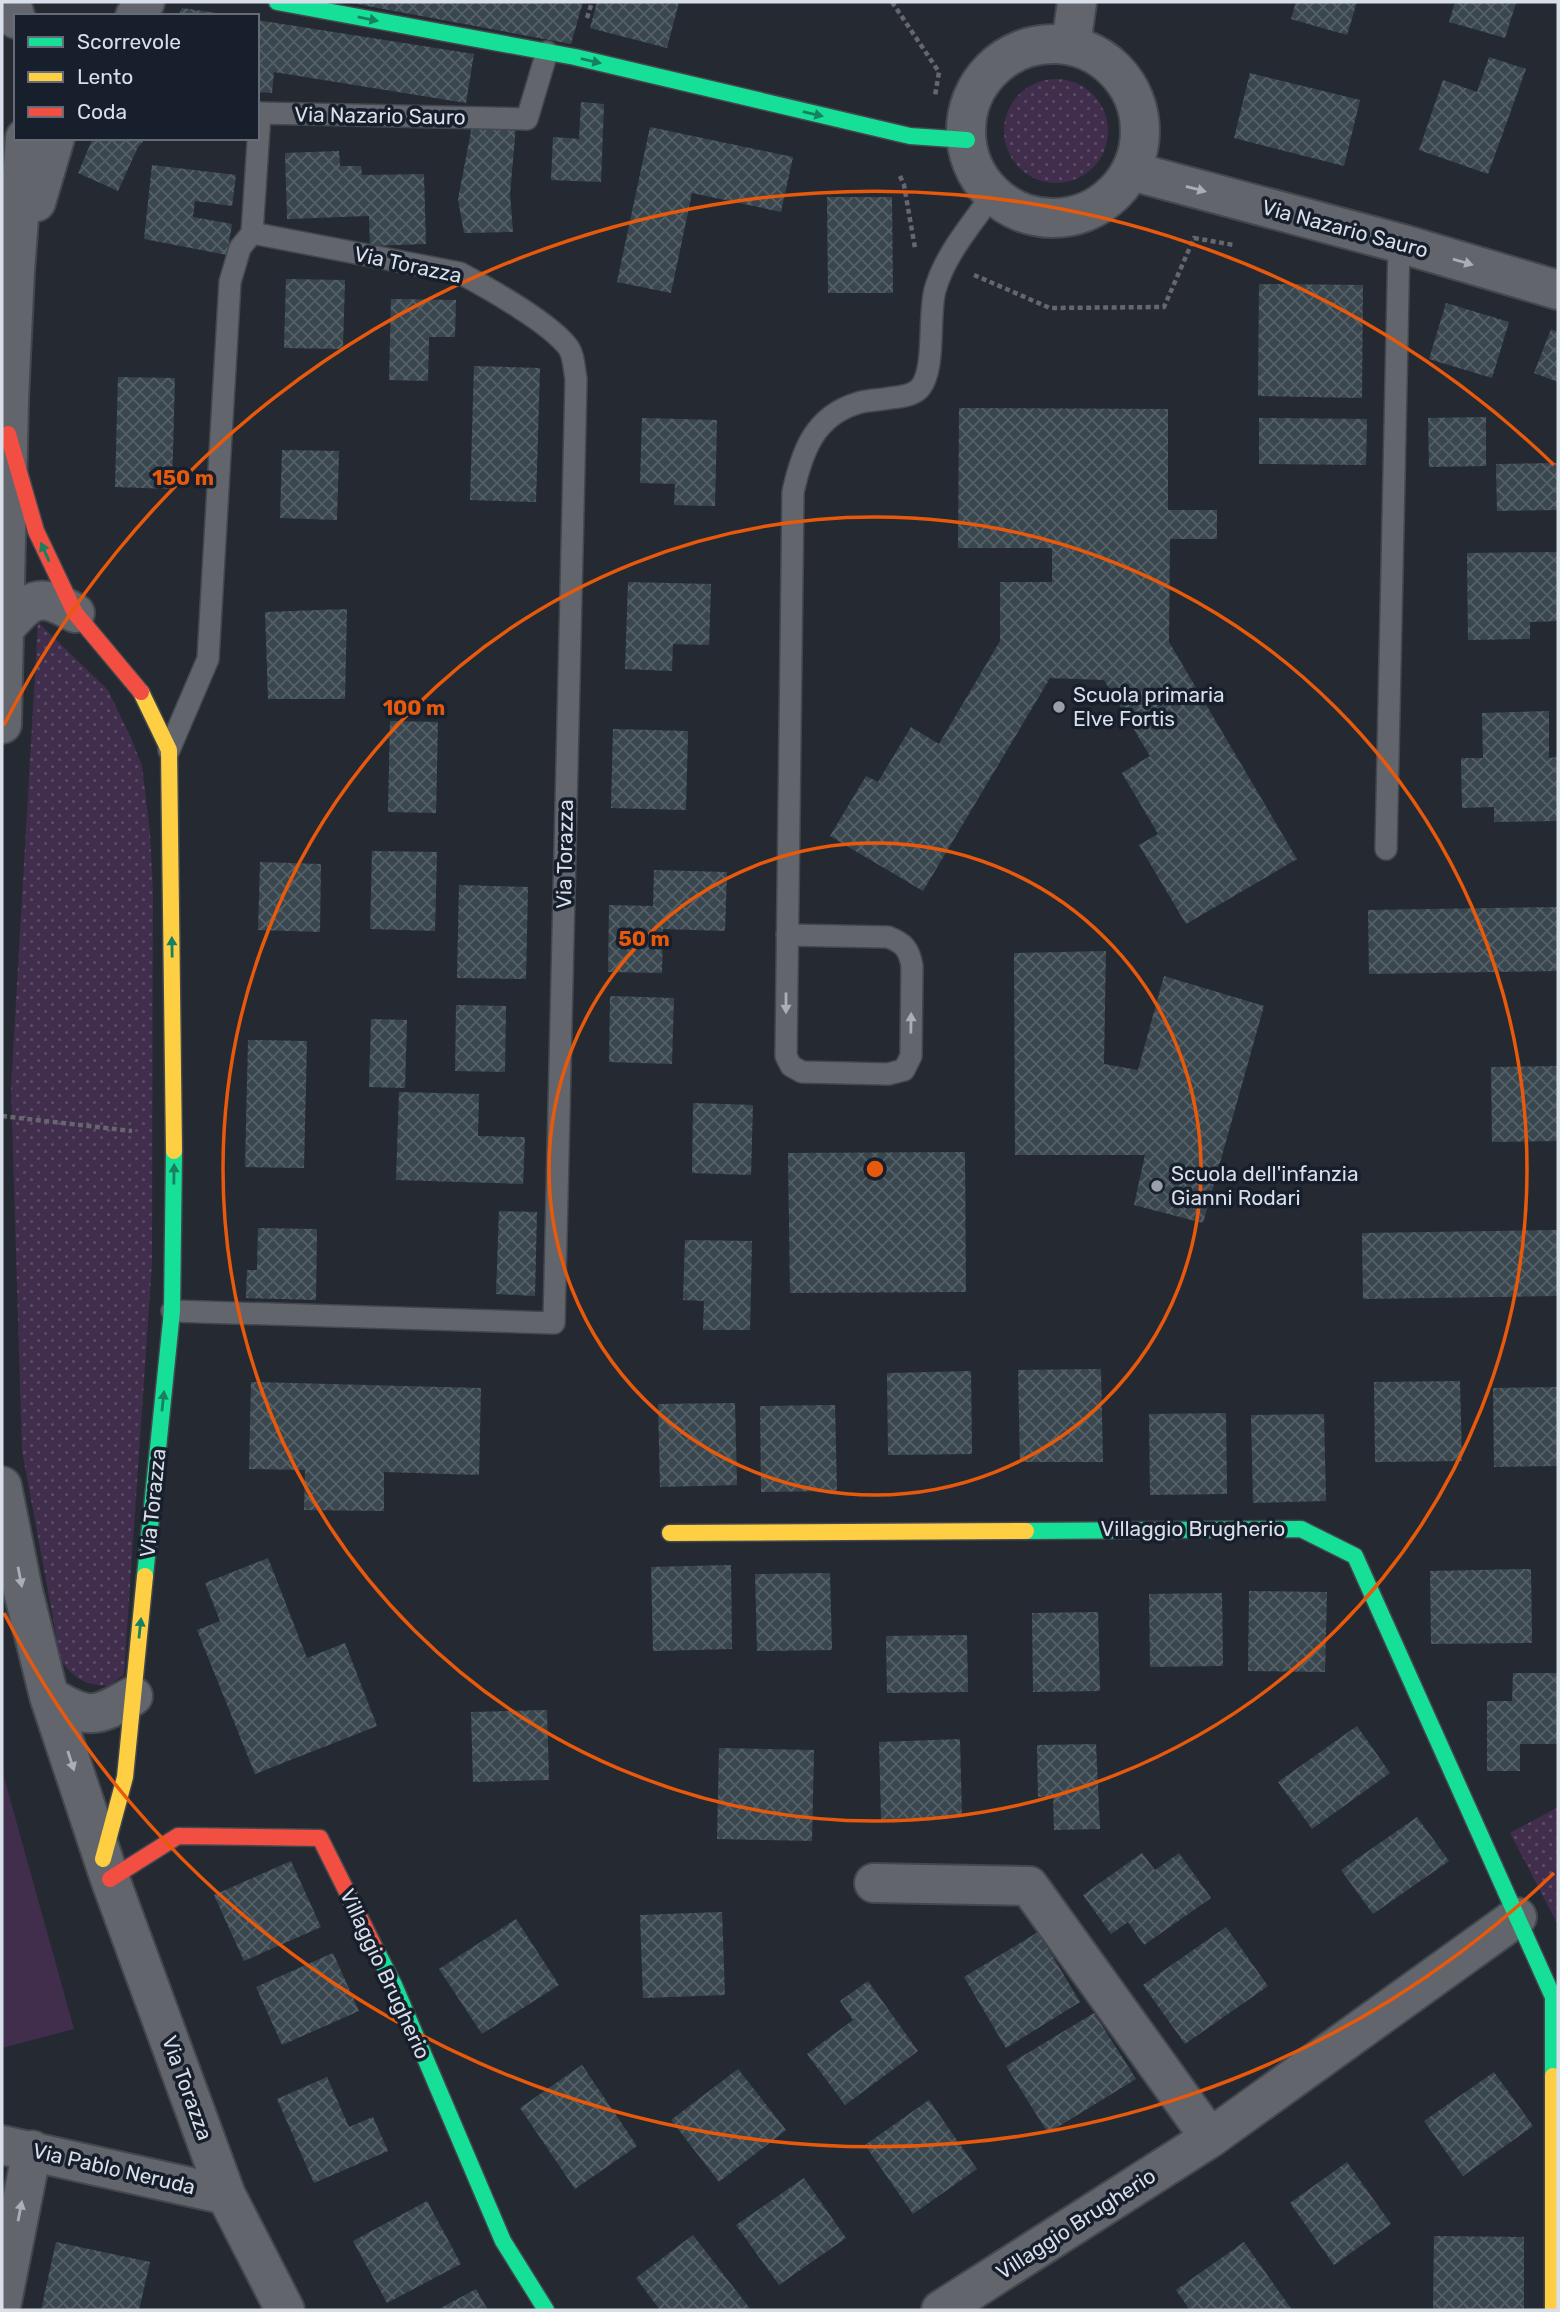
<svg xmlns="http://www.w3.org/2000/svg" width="1560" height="2312" viewBox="0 0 1560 2312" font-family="Rubik,sans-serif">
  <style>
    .grass { fill: url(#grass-dots) }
    .pitch { fill: #412d4c }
    .building { fill: url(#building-cross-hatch) }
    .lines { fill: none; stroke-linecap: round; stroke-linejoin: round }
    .lane-casing { stroke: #43484e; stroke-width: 24 }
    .street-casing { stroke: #43484e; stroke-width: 42 }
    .fast-casing { stroke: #43484e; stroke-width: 19 }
    .slow-casing { stroke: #43484e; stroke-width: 19 }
    .jam-casing { stroke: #43484e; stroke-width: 19 }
    .path { stroke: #65666e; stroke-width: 4.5; stroke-dasharray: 5 3.5; stroke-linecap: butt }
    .lane { stroke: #63656c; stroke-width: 21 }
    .street { stroke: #63656c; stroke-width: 38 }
    .fast { stroke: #16e098; stroke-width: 16 }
    .slow { stroke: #ffcf43; stroke-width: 16 }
    .jam { stroke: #f24e42; stroke-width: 16 }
    .oneway { fill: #168062 }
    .oneway2 { fill: #aaaeb7 }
    .ring { fill: none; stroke: #e8590c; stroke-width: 3.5 }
    .poi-dot { fill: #9aa0a9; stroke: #171f2d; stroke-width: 2.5 }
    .labels { text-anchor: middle; stroke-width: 7; stroke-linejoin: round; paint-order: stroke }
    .street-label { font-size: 21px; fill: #d9dfe9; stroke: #171f2d }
    .poi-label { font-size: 21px; fill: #d9dfe9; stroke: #171f2d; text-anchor: start }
    .centre { fill: #e8590c; stroke: #171f2d; stroke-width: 3.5 }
    .ring-label { font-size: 21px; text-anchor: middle; font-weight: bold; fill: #e8590c; stroke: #171f2d; stroke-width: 7; stroke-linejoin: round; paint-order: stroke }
  </style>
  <defs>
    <pattern id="grass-dots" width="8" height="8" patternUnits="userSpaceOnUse" patternTransform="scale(1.75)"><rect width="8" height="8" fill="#412d4c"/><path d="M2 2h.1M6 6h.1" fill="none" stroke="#5c4b66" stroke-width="1.8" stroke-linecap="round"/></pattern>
    <pattern id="building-cross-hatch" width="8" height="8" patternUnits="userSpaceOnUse" patternTransform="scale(1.75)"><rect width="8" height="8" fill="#39464e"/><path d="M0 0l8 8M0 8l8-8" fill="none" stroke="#556068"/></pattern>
  </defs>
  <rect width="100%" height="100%" fill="#252a32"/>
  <path class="grass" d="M1004 131a52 52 0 1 1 104 0a52 52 0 1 1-104 0Z
    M38,622L108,690L131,738L142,766L150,833L153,891L152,1263L124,1674L109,1686C83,1684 77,1680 61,1661L22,1451L11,1088Z
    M1558,1807V1922L1557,1923L1510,1833Z"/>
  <path class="pitch" d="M2,1770L74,2029L2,2048Z"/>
  <path class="building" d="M346,2H583L571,44Z
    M597,2H679L667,48L590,28Z
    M1296,2H1357L1347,35L1291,19Z
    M1455,2L1516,3L1505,38L1449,22Z
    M182,8L223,14V16H178Z
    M257,20L474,54L466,103L274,72L272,93L257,92Z
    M1489,57L1526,69L1488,174L1419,150L1443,80L1477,92Z
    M1250,73L1360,100L1344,166L1234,138Z
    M581,102L604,104L601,182L551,180L553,137L579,139Z
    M473,121L516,126L510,194L513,232L464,233L458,199Z
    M650,127L793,157L781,212L692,193L671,293L617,282Z
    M93,138H146L138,147L118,191L78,173Z
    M339,151L340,166H361L362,175L424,174L426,244L370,246L369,216L287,219L285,153Z
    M152,165L236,175L232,206L195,201L193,217L232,224L227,255L144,239Z
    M827,197H892L893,293H828Z
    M286,279L345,280L343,349L284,348Z
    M1259,284L1363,285L1362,398L1258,396Z
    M391,299L456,300L455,337H429L428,381L389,380Z
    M1446,303L1509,322L1492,378L1429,359Z
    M1551,329L1558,332V382L1534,373Z
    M474,366L540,368L536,502L470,500Z
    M118,377L175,378L172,489L115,487Z
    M959,408L1168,409V510H1217V539H1170L1169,642L1297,859L1186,924L1139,845L1158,834L1122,773L1150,756L1104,680L1050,678L923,891L830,836L866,776L878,782L911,727L939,744L1000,641V582H1052V548H958Z
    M1486,417V466L1429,467L1428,418Z
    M642,418L717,420L715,506L674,505L675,484L640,483Z
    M1259,418L1367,419L1366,465L1259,464Z
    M282,450L339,451L337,520L280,518Z
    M1558,463V510L1497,511L1496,464Z
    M1558,552V621L1530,622V639L1468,640L1467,553Z
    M628,582L711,584L709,645L673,644L672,671L625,669Z
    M347,609L345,699H268L265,612Z
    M1549,711V758L1558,757V821L1494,822V807L1462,808L1461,758H1483L1482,713Z
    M390,721L438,722L436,813L388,812Z
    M613,729L688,731L686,810L611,808Z
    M372,851L437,852L435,931L370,929Z
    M260,862L321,864L320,932L258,930Z
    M654,870L727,872L725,931L663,929L662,973L608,972L609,905L653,906Z
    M459,885L528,887L526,979L457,978Z
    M1558,907V971L1369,974L1368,910Z
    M1106,951L1104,1064L1138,1070L1164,976L1264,1006L1203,1223L1134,1205L1145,1155H1015L1014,953Z
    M610,996L674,998L672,1064L609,1062Z
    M456,1005L506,1006L505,1072L455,1071Z
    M371,1019L407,1020L405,1088L369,1087Z
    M248,1040L307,1041L304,1168L245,1167Z
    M1558,1066V1141L1492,1142L1491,1067Z
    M399,1092L479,1094L478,1136L525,1137L523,1184L396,1180Z
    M693,1103L753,1105L751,1175L692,1173Z
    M965,1152L966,1292L790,1293L788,1153Z
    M499,1211L537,1212L535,1296L496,1294Z
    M258,1228L317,1229L316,1300L246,1298L247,1270H257Z
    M1558,1230V1296L1363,1299L1362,1233Z
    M685,1240L752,1241L750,1330H703L704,1301L683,1300Z
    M1101,1369L1103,1462H1020L1018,1370Z
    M971,1371L972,1454L888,1455L887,1373Z
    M1460,1381L1462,1461L1375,1462L1374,1382Z
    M251,1382L481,1388L479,1475L384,1472V1511L304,1510L305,1470L249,1469Z
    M1558,1387V1466L1494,1467L1493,1388Z
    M735,1403L737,1485L660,1487L658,1404Z
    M835,1405L837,1491L761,1492L760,1406Z
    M1226,1413L1227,1494L1150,1495L1149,1414Z
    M1324,1414L1326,1501L1253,1503L1251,1415Z
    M268,1558L307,1658L345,1643L377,1726L255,1774L197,1630L220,1621L205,1583Z
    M731,1565L732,1649L653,1651L651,1567Z
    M1531,1569L1532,1643L1431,1644L1430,1571Z
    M830,1573L832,1650L757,1651L755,1574Z
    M1249,1591L1327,1592L1325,1672L1248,1671Z
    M1222,1593L1223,1666L1150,1667L1149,1594Z
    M1098,1612L1100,1691L1033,1692L1032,1613Z
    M967,1635L968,1692L887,1693L886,1636Z
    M1513,1673H1558V1744H1520V1771H1487V1701H1512Z
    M547,1710L549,1780L473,1782L471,1712Z
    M1357,1726L1390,1773L1312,1829L1278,1782Z
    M960,1739L962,1817L881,1819L879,1742Z
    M1096,1744L1100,1829L1054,1830L1053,1796L1038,1797L1037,1745Z
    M719,1748L814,1750L812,1841L717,1839Z
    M1417,1817L1449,1861L1373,1914L1341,1870Z
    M1142,1853L1155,1870L1179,1853L1211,1898L1144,1945L1128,1922L1111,1934L1083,1895Z
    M291,1861L321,1927L244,1961L214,1895Z
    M722,1912L725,1995L643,1998L640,1915Z
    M516,1919L559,1985L482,2034L439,1969Z
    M1226,1927L1268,1986L1185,2044L1143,1985Z
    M1038,1932L1080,2002L1006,2048L964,1977Z
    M333,1953L359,2011L282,2045L256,1987Z
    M868,1981L918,2051L845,2105L807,2054L853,2020L840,2001Z
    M1094,2013L1136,2079L1048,2133L1006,2066Z
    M582,2065L637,2146L575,2189L520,2108Z
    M738,2069L786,2130L719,2182L671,2120Z
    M1494,2072L1533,2126L1463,2176L1424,2121Z
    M327,2077L349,2127L373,2117L388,2151L314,2183L277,2099Z
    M929,2100L977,2169L913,2214L865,2145Z
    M1347,2162L1391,2224L1334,2265L1290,2203Z
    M804,2178L846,2238L779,2285L736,2225Z
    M427,2201L461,2264L387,2303L353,2241Z
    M693,2235L751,2310H660L636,2278Z
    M1434,2236L1524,2237V2310H1433Z
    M56,2242L150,2262L139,2310H41Z
    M1244,2242L1292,2310H1190L1176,2290Z
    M476,2289L488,2310H437Z"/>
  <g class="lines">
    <defs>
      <path id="lane" d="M169,750L208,659L230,282L240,248L252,233L260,113L527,119L547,52
        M1386,849L1399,243
        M787,935L888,937C904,943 909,949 912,966L911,1056L904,1070L888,1074L802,1072L791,1066L786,1056L793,492C802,452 814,416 858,403C868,400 880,400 890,398C899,397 913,396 920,388C936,369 928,316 935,290C945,254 972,224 993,194
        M172,1311L554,1323L576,379C574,369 574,355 568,347C550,323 488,288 460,273L252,233"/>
      <path id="street" d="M11,2L16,19
        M135,16L145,2
        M966 131a87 87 0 1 1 174 0a87 87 0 1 1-174 0Z
        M1071,45L1077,2
        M1131,171L1399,243L1558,290
        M36,202L55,138
        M4,629C30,599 38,591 75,613
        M2,724L9,399L15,271L25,138
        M2,1486L23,1591L49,1696L110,1879L226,2195L285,2310
        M49,1696C88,1720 95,1718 133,1696
        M874,1883L1029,1886L1210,2138
        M2,2145L226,2195
        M2,2302L32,2150
        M941,2310L1210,2138L1517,1917"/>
      <path id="fast" d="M277,2L575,57L910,136L967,140
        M1026,1531L1301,1529L1355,1556L1553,1997V2076
        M145,1576L172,1311L174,1151
        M376,1950L394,1985L503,2241L546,2310"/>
      <path id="slow" d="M141,692L169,750L174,1151
        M670,1533L1026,1531
        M103,1859L125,1777L145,1576
        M1553,2076V2310"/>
      <path id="jam" d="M8,434L36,531L75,613L141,692
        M110,1879L178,1836L320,1838L376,1950"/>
    </defs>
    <use href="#lane" class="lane-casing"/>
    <use href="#street" class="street-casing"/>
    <use href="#fast" class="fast-casing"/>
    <use href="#slow" class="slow-casing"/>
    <use href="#jam" class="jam-casing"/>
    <path class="path" d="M892,2L939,72L935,96
      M587,18L592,2
      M900,176L904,185L915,248
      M974,275L1050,308L1164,307L1194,238L1234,245
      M2,1116L132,1131"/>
    <use href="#lane" class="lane"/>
    <use href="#street" class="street"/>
    <use href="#fast" class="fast"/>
    <use href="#slow" class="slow"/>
    <use href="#jam" class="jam"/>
  </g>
  <defs><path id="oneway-solid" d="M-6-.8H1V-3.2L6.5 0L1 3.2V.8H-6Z" transform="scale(1.75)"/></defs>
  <g class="oneway">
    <use href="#oneway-solid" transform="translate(368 19) rotate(11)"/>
    <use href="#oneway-solid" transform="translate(591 61) rotate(13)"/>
    <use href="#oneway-solid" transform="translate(813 114) rotate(13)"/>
    <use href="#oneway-solid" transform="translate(45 552) rotate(-114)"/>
    <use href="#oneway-solid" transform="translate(172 947) rotate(-91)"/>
    <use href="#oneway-solid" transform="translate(174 1174) rotate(-89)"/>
    <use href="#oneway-solid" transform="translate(163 1401) rotate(-84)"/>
    <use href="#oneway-solid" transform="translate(140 1628) rotate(-84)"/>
  </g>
  <g class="oneway2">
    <use href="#oneway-solid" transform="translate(1196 189) rotate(15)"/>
    <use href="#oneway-solid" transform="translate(1463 262) rotate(16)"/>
    <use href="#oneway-solid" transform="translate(786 1003) rotate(90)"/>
    <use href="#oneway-solid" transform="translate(911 1023) rotate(-89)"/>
    <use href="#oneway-solid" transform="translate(20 1577) rotate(79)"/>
    <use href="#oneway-solid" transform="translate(71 1761) rotate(72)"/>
    <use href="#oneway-solid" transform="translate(20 2211) rotate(-79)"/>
  </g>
  <g class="ring">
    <circle cx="875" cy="1169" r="326"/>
    <circle cx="875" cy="1169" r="652"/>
    <path d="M1554 1873A978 978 0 0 1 4 1613M4 725A978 978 0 0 1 1554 465"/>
  </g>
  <g class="poi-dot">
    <circle cx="1059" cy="707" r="7"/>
    <circle cx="1157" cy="1186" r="7"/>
  </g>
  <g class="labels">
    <g class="street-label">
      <text transform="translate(380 116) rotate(1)" y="7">Via Nazario Sauro</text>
      <text transform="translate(1345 229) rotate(15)" y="7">Via Nazario Sauro</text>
      <text transform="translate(408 265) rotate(12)" y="7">Via Torazza</text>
      <text transform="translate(565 854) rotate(-89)" y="7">Via Torazza</text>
      <text transform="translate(153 1503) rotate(-84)" y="7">Via Torazza</text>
      <text x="1193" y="1536">Villaggio Brugherio</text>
      <text transform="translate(385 1974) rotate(65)" y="7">Villaggio Brugherio</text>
      <text transform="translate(187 2088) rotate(70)" y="7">Via Torazza</text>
      <text transform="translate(114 2169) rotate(13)" y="7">Via Pablo Neruda</text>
      <text transform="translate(1076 2224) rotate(-33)" y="7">Villaggio Brugherio</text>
    </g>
    <g class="poi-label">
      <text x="1073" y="702">Scuola primaria<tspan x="1073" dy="24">Elve Fortis</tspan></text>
      <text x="1171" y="1181">Scuola dell'infanzia<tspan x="1171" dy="24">Gianni Rodari</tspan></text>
    </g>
  </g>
  <circle cx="875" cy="1169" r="10" class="centre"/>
  <g class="ring-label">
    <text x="183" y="485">150 m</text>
    <text x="414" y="715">100 m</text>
    <text x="644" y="946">50 m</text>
  </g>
  <rect width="1560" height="2312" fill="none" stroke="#d9dfe9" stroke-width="7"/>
  <rect x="14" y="14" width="245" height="126" fill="#171f2d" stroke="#656c78" stroke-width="2"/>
  <rect x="28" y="37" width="35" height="10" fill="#16e098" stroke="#656c78" stroke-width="2"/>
  <text x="77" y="49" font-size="21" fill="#d9dfe9">Scorrevole</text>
  <rect x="28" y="72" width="35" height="10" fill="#ffcf43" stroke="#656c78" stroke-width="2"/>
  <text x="77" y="84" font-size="21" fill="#d9dfe9">Lento</text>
  <rect x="28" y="107" width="35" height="10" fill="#f24e42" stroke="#656c78" stroke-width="2"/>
  <text x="77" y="119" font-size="21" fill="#d9dfe9">Coda</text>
</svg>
